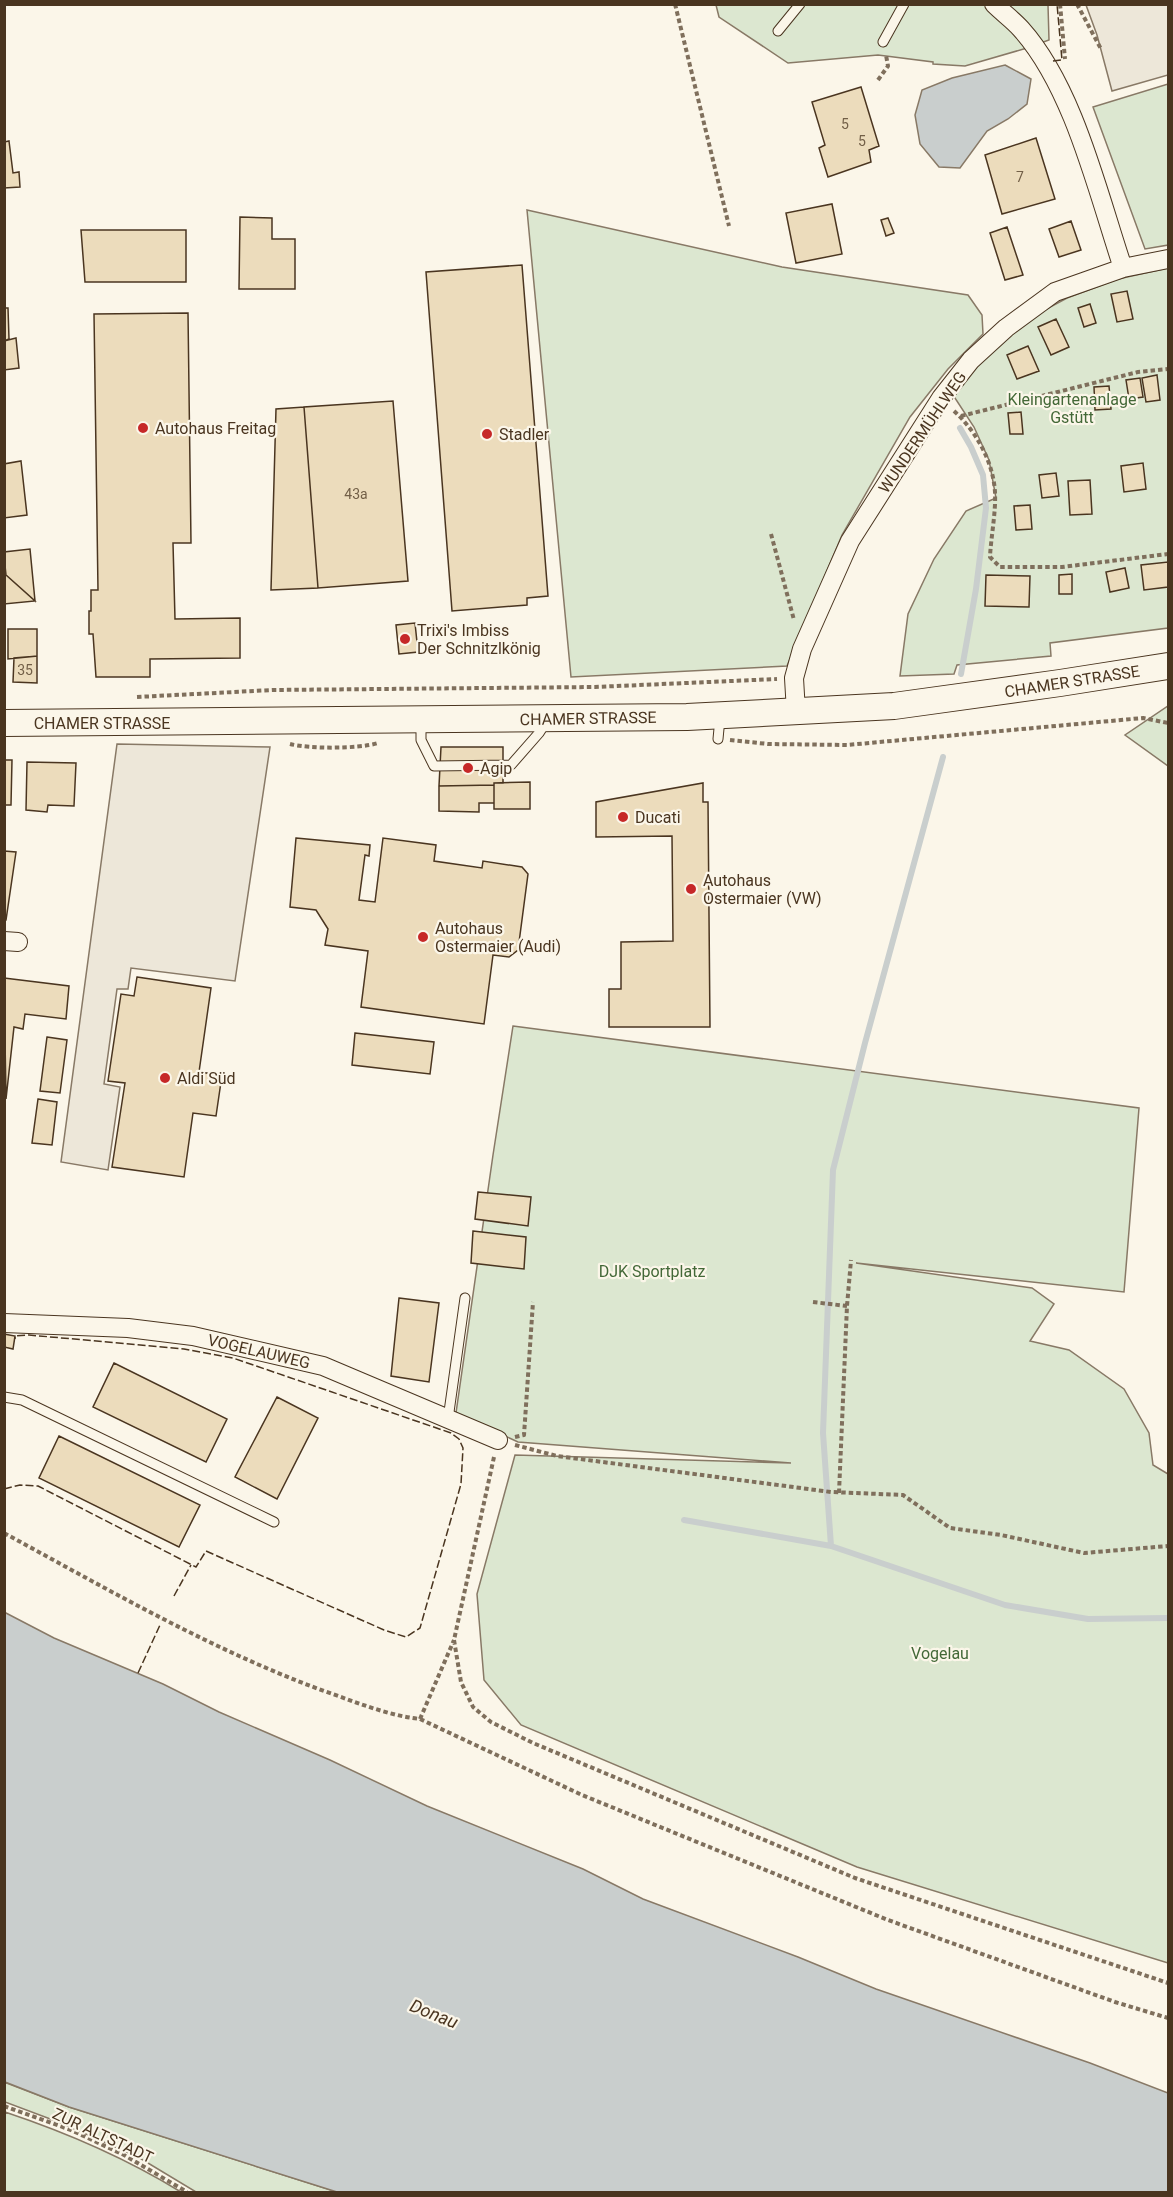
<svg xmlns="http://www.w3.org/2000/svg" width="1173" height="2197" viewBox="0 0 1173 2197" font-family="Roboto,sans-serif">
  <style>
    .green { fill: #dce7d0; stroke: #887966; stroke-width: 1.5 }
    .parking { fill: #ede7d9; stroke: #887966; stroke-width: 1.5 }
    .water { fill: #c9cecd; stroke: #887966; stroke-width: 1.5 }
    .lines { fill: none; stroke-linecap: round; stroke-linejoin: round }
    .stream { stroke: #c9cecd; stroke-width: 6 }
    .building { fill: #ecdcbc; stroke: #4a3520; stroke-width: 1.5 }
    .service-casing { stroke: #4a3520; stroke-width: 11 }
    .minor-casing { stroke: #4a3520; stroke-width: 20 }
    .secondary-casing { stroke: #4a3520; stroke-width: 28 }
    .path { stroke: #7f6f5c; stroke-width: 4; stroke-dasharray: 4.5 3; stroke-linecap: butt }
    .service { stroke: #fbf6e9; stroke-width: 9 }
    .minor { stroke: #fbf6e9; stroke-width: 18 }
    .secondary { stroke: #fbf6e9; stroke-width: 26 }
    .fence { stroke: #4a3520; stroke-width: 1.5; stroke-dasharray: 8 3; stroke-linecap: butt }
    .poi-dot { fill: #c62828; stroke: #fbf6e9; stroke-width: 2 }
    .labels { text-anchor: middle; stroke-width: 4.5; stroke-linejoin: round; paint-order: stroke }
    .number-label { font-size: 14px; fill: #725f47 }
    .park-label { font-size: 16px; fill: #436837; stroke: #fbf6e9 }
    .poi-label { font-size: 16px; fill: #4a3520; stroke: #fbf6e9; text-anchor: start }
    .street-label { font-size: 16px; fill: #4a3520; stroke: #fbf6e9 }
    .water-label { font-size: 18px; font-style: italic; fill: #4a3520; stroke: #fbf6e9 }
  </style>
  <rect width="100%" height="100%" fill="#fbf6e9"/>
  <path class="green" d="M716,5H1048L1049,40L1027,48L965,66L933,64V62L878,55L788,63L719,17Z
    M1168,84V245L1145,249L1093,107Z
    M527,210L782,267L968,295L982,315L983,334L948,369L910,417L842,535L787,666L571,677Z
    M1168,268V628L1050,643L1051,656L957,665L954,674L900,676L908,614L934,559L966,511L996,498L989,460L974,427L953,395L984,356L1024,321L1067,298L1118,279Z
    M1168,706V766L1125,735Z
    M513,1026L1139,1108L1124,1292L856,1263L1032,1288L1054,1304L1030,1341L1069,1350L1124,1389L1149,1433L1153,1465L1168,1474V1963L857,1867L521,1725L484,1680L477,1594L515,1455L791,1463L518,1442L456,1413L493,1155Z
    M4,2082L69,2107L337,2192H196L138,2157L61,2123L5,2102Z
    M5,2112C68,2133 124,2157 181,2192H5Z"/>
  <path class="parking" d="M1086,5H1168V75L1112,91L1097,35Z
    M117,744L270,747L235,981L131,968L128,989H117L104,1084L120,1087L108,1170L61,1162Z"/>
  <path class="water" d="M1005,65L1031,79L1027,104L1008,119L987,131L960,168L939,167L920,144L915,115L922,90L952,78Z
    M4,1612L54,1638L163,1684L219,1712L330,1760L427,1806L583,1869L643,1899L798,1957L876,1989L1090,2063L1168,2093V2192H337L69,2107L5,2082Z"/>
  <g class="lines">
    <path class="stream" d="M960,428L971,447L983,475L986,508L976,589L961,674
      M684,1520L831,1546L1005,1605L1088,1619L1168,1618
      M831,1546L823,1433L833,1170L865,1043L943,757"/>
  </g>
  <path class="building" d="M861,87L879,146L869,150L871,162L828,177L819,148L825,145L812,102Z
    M1036,138L1055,199L1002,214L985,155Z
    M9,141L13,173L19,172L20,187L4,188V142Z
    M832,204L842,254L796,263L786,213Z
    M240,217L272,218V239H295V289H239Z
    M888,218L894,233L886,236L881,220Z
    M1071,221L1081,250L1059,257L1049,229Z
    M1007,227L1023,275L1005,280L990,233Z
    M81,230H186V282H85Z
    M522,265L548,596L527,598V605L452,611L426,272Z
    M1127,291L1133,319L1117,322L1111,294Z
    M1090,304L1096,323L1084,327L1078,308Z
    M4,308H8L9,339L4,341Z
    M188,313L191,543H173L175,619L240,618V658L150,659V677H96L93,634H89V611H91V590H98L94,314Z
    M1056,319L1069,347L1051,355L1038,327Z
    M16,338L19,368L4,370V341Z
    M1028,346L1039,371L1017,379L1007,355Z
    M1157,375L1160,400L1146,402L1142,378Z
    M1140,378L1143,397L1129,399L1126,380Z
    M1109,386L1111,409L1095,410L1094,387Z
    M393,401L408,581L318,588L304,407Z
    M304,407L318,588L271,590L276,409Z
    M1021,412L1023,434H1010L1008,413Z
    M21,461L27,515L4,518V464Z
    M1143,463L1146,489L1124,492L1121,466Z
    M1056,473L1059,496L1042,498L1039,475Z
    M1090,480L1092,514L1070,515L1068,481Z
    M1030,505L1032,529L1016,530L1014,506Z
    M30,549L35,601L6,575L4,556V552Z
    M1168,562V587L1144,590L1141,565Z
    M1125,568L1129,588L1110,592L1106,572Z
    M1072,574V594H1059V575Z
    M4,575H6L35,601L4,604Z
    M986,575L1030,576L1029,607L985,606Z
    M415,623L418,652L399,654L396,625Z
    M8,629H37V656L8,659Z
    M37,656V683L13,682L14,658Z
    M441,747H503V783H494V785L439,786Z
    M4,760H12L11,805H4Z
    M27,762L76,763L74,806L48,805L47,812L26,810Z
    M530,782V809H494V783Z
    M703,783V802H708L710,1027H609V989H621V942L673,941L672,836L596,837V802Z
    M494,785V803H479V812L439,811V786Z
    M296,838L370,845L369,856L365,855L359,900L375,902L383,838L436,845L434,861L482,868L483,861L522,867L528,874L518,950L509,957L493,955L484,1024L361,1007L368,951L325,945L328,929L316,910L290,907Z
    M4,851L16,852L6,920H4Z
    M137,977L211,988L199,1072L222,1075L216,1116L193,1113L184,1177L112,1167L125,1083L108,1081L121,994L134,996Z
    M4,978L69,986L66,1019L25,1014L23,1029L14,1027L6,1099Z
    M355,1033L434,1042L430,1074L352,1065Z
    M47,1037L67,1040L60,1093L40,1091Z
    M38,1099L57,1102L52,1145L32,1143Z
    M478,1192L531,1197L528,1226L475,1219Z
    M473,1231L526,1237L524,1269L471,1263Z
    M399,1298L439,1303L429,1382L391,1376Z
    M4,1334L15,1336L13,1349L4,1347Z
    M114,1363L227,1419L206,1462L93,1407Z
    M277,1397L318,1418L277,1499L235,1477Z
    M59,1436L200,1505L179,1547L39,1478Z"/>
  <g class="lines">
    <defs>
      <path id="service" d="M778,31L800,4
        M883,42L904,4
        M421,721V740L434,766L511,765L539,733L546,722
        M718,739L720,718
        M4,1397L22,1400L274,1522
        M448,1419L465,1298"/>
      <path id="minor" d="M994,4C1003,13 1013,20 1021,29C1074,88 1098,194 1123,268
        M796,712L794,678L802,649L850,541L941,398L971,360L1006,328L1055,292L1123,268L1168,259
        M4,941L18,942
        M4,1323L128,1328L193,1336L323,1366L498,1440"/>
      <path id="secondary" d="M4,723L687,717L894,706L1060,683L1168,666"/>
    </defs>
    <use href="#service" class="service-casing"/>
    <use href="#minor" class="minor-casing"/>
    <use href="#secondary" class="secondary-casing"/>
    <path class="path" d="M675,4L729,226
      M1060,4L1065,59
      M1077,4L1101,49
      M878,80L888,66L886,55
      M954,411C976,431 993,461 995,492C996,513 991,536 990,557L1000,567H1062L1168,554
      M961,416L1138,372L1168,369
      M771,534L794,620
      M137,697L273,690L595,687L777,679
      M730,740L768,744L847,745L1143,718L1168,723
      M290,744C310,749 359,749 378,743
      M813,1302L847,1306
      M515,1437L524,1435L533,1302
      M515,1445L557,1456L831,1492L903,1495L950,1528L1001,1535L1084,1553L1168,1546
      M494,1457L454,1640L461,1682L473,1707L491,1722L533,1743L855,1878L1168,1983
      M839,1493L847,1306L851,1260
      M4,1533C109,1590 212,1650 324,1691C356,1702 386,1715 420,1719L582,1795L888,1920L1115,2002L1168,2018
      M420,1719L454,1640
      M4,2106L71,2130L124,2155L187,2192"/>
    <use href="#service" class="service"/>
    <use href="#minor" class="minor"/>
    <use href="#secondary" class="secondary"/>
    <path class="fence" d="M1053,61L1062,60L1057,4
      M4,1489L20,1485L38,1486L196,1567L206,1551L384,1630L406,1637L420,1628L461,1484L463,1448L459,1439L451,1433L233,1358L184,1349L29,1335L15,1336V1339
      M174,1596L191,1565
      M138,1673L160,1625"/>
  </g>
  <g class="poi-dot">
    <circle cx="143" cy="428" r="6"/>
    <circle cx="487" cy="434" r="6"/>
    <circle cx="405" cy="639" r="6"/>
    <circle cx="468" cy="768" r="6"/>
    <circle cx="623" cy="817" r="6"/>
    <circle cx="691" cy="889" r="6"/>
    <circle cx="423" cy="937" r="6"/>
    <circle cx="165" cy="1078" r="6"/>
  </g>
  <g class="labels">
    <g class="number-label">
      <text x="845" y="129">5</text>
      <text x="862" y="146">5</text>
      <text x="1020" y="182">7</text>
      <text x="356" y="499">43a</text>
      <text x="25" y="675">35</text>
    </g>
    <g class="park-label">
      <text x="1072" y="405">Kleingartenanlage<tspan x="1072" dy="18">Gstütt</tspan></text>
      <text x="652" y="1277">DJK Sportplatz</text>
      <text x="940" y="1659">Vogelau</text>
    </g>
    <g class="poi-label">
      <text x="155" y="434">Autohaus Freitag</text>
      <text x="499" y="440">Stadler</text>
      <text x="417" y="636">Trixi's Imbiss<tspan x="417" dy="18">Der Schnitzlkönig</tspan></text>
      <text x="480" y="774">Agip</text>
      <text x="635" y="823">Ducati</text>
      <text x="703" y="886">Autohaus<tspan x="703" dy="18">Ostermaier (VW)</tspan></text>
      <text x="435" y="934">Autohaus<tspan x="435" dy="18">Ostermaier (Audi)</tspan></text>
      <text x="177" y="1084">Aldi Süd</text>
    </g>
    <g class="street-label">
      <text transform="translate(922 432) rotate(-56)" y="6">WUNDERMÜHLWEG</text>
      <text transform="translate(1072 681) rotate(-9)" y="6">CHAMER STRASSE</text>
      <text transform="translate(588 718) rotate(-1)" y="6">CHAMER STRASSE</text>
      <text x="102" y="729">CHAMER STRASSE</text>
      <text transform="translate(259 1351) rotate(13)" y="6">VOGELAUWEG</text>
      <text transform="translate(103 2135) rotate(25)" y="6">ZUR ALTSTADT</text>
    </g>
    <g class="water-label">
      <text transform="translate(434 2014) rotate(22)" y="6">Donau</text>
    </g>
  </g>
  <rect width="1173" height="2197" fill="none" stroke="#4a3520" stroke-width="12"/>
</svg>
